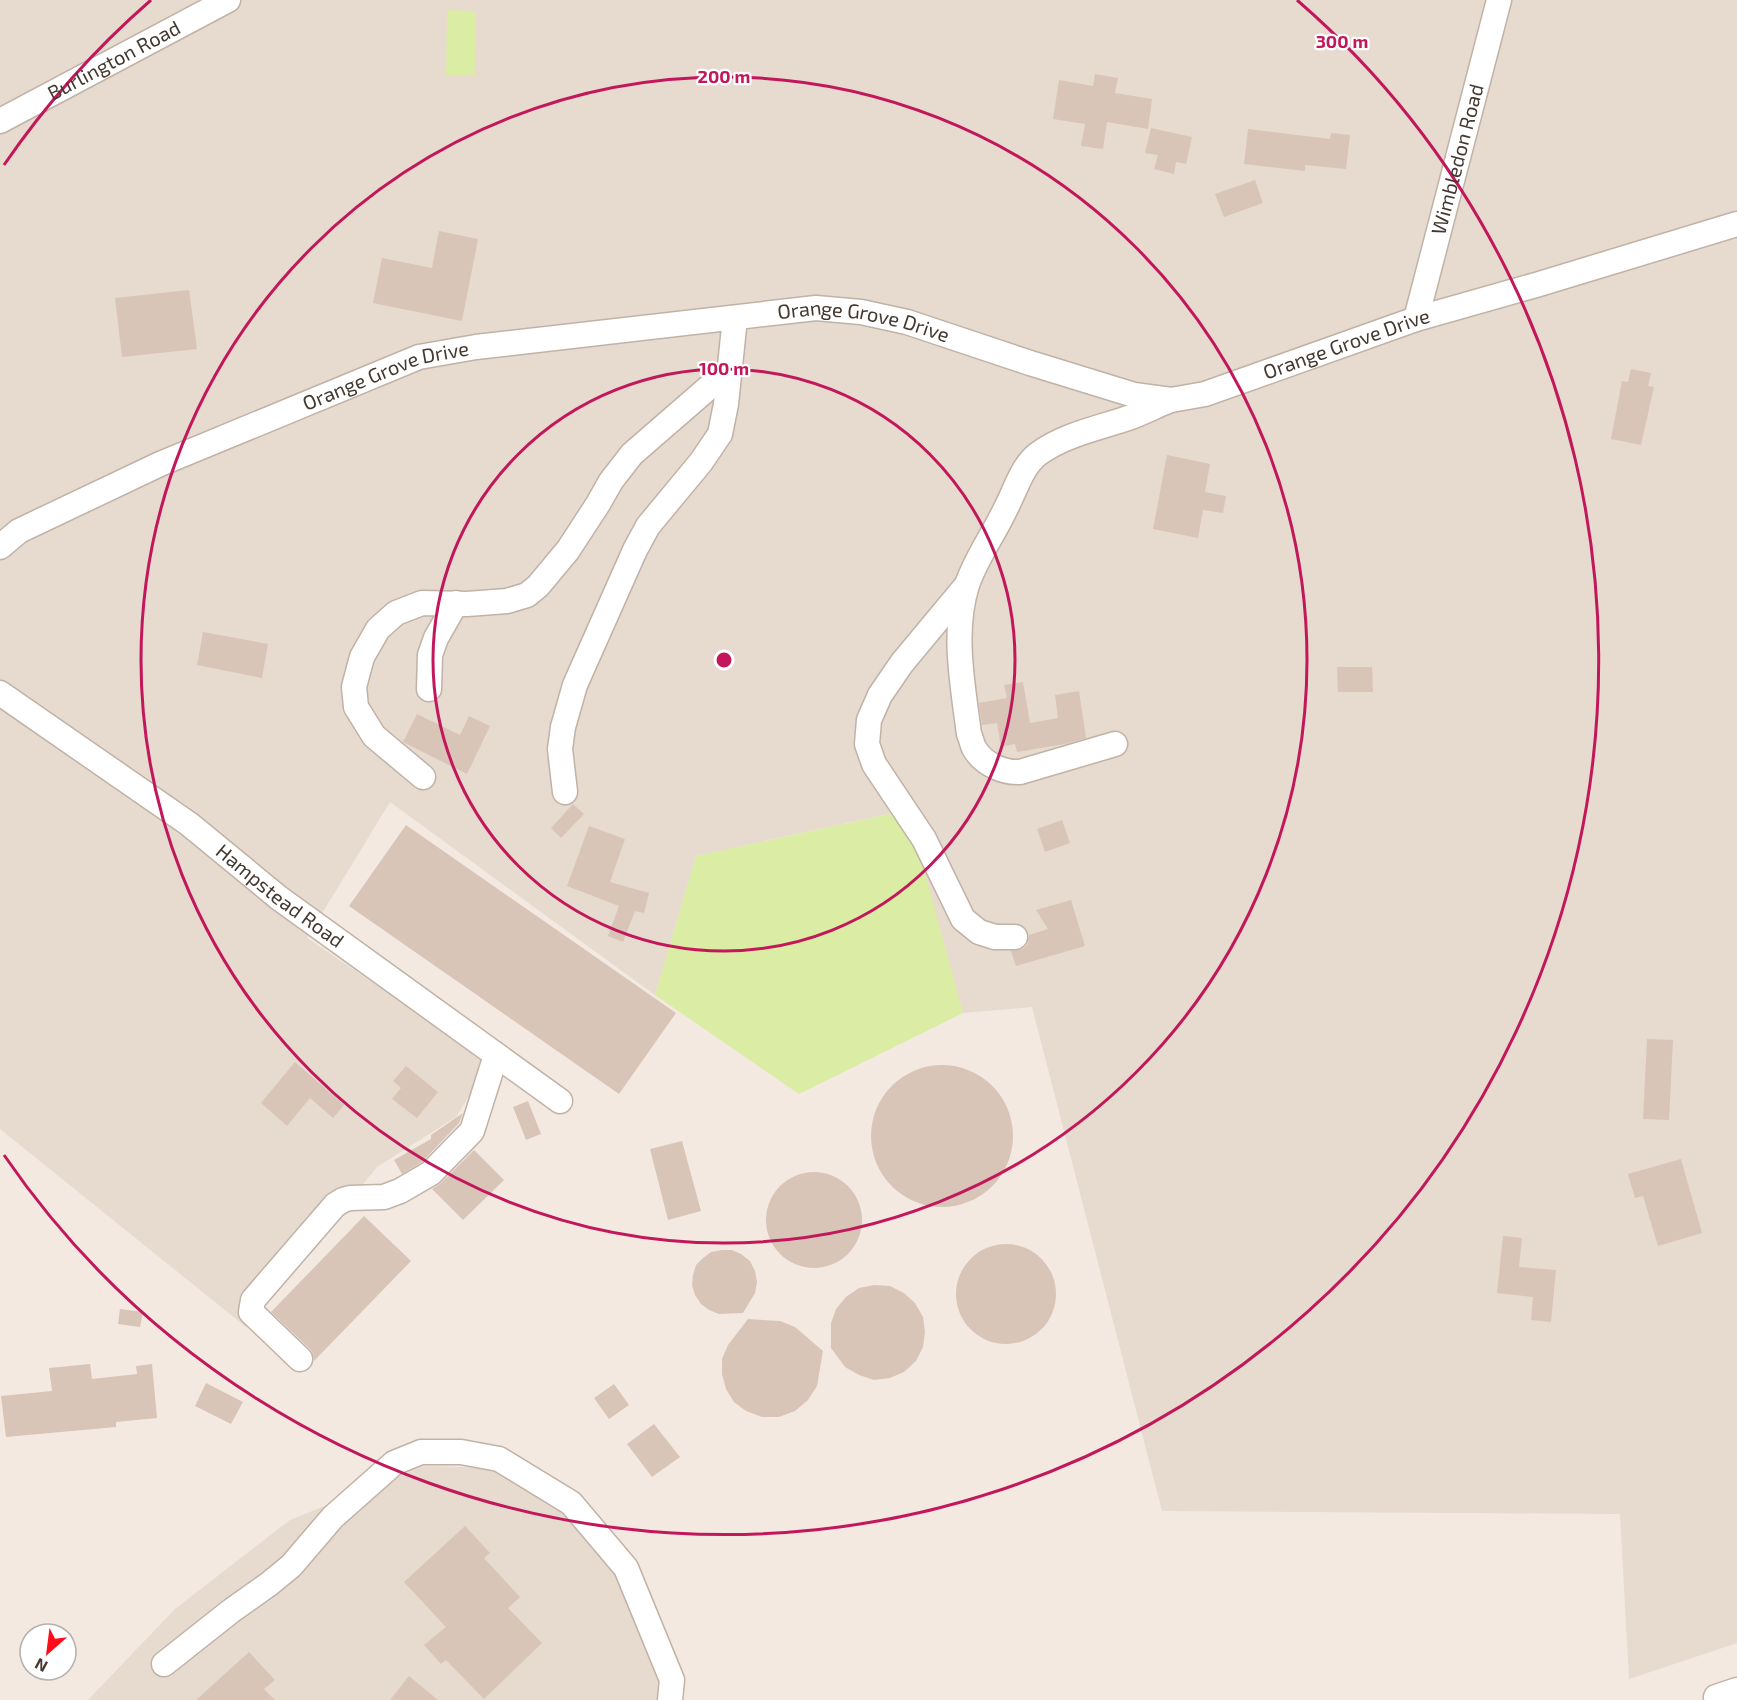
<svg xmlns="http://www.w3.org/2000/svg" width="1737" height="1700" viewBox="0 0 1737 1700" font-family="'Exo 2',sans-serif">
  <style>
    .residential { fill: #e7dace }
    .green { fill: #dbeca4 }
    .building { fill: #d8c5b8 }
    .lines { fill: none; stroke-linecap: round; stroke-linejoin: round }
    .minor-casing { stroke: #c1b2a6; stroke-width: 27 }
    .minor { stroke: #fff; stroke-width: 24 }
    .ring { fill: none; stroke: #c2185b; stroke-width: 3 }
    .labels { text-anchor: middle; stroke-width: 4.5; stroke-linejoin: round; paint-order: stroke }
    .street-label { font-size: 20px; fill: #443931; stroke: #fff }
    .centre { fill: #c2185b; stroke: #fff; stroke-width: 3 }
    .ring-label { font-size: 18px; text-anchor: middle; font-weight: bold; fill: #c2185b; stroke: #fff; stroke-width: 4.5; stroke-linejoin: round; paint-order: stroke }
  </style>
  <rect width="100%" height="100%" fill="#f3e9e1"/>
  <path class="residential" d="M0,0H1737V1643L1629,1679L1620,1514L1162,1511L1032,1007L963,1013L907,810L696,856L655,995L390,802L307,938L490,1062L456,1117L377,1167L246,1327L0,1129Z
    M424,1466L496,1468L572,1492L636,1568L666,1700H88L175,1609L290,1520Z"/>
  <path class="green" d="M447,10L476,11L475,76L446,75Z
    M908,810L963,1013L799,1094L655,995L696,856Z"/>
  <path class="building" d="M1095,74L1118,78L1115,93L1152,99L1148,129L1107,122L1103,149L1081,146L1085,124L1053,119L1059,80L1093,86Z
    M1151,128L1192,137L1186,164L1176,162L1174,174L1154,169L1158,155L1145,153Z
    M1248,129L1330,139L1331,133L1350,135L1346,169L1305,165V171L1244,164Z
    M1255,180L1263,203L1224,217L1215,194Z
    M439,231L478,239L462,321L373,303L382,258L432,268Z
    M189,290L197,349L122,357L115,298Z
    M1631,369L1651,373L1648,386L1654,387L1641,445L1611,439L1622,381L1628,382Z
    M1167,455L1210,464L1205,492L1226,496L1223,513L1203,510L1198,538L1153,529Z
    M203,632L268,644L262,678L197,665Z
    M1337,667H1372L1373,692H1338Z
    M1023,682L1030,723L1058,718L1055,695L1079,691L1086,738L1065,744L1017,752L1015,744L1001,747L997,723L982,725L979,703L1007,698L1004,685Z
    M417,714L460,735L469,716L490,726L467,774L403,742Z
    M573,804L584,814L561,838L551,828Z
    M1062,820L1070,843L1045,852L1037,829Z
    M406,825L676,1013L619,1094L349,906Z
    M589,826L625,839L610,882L649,893L644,913L635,911L623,942L608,936L619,906L567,886Z
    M1071,900L1085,946L1016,966L1011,951L1023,949L1028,944L1029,935L1048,929L1036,910Z
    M1647,1039L1673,1040L1669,1120L1643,1119Z
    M295,1062L344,1105L333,1118L310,1098L287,1126L261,1103Z
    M871 1136a71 71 0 1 1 142 0a71 71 0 1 1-142 0Z
    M406,1066L438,1092L417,1118L392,1099L401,1088L393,1081Z
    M528,1101L541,1134L526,1140L513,1107Z
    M463,1113L459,1123L422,1162L402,1174L394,1160L431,1139V1135Z
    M682,1141L701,1211L668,1220L650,1149Z
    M474,1150L504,1180L463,1220L432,1189L441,1183Z
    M1681,1159L1702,1233L1658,1246L1643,1196L1635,1198L1628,1174Z
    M766 1220a48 48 0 1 1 96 0a48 48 0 1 1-96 0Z
    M364,1216L411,1261L314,1361L313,1354L310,1349L271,1312Z
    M1503,1236L1522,1238L1519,1267L1556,1270L1551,1322L1531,1320L1533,1297L1497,1293Z
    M956 1294a50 50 0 1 1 100 0a50 50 0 1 1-100 0Z
    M722,1250H732L741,1254L750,1261L755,1271L757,1282L755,1293L743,1313L719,1314L709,1310L701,1304L695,1295L692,1285L693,1275L696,1265L703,1258L711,1252Z
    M874,1285L890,1286L904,1293L915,1303L923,1317L925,1332L923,1347L916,1361L904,1372L890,1378L874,1380L859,1375L845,1367L831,1348V1323L836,1309L846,1297L859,1288Z
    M120,1309L143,1312L140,1327L118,1324Z
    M748,1319L780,1321L795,1327L823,1351L817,1386L808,1400L795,1411L779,1417H762L746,1411L734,1402L726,1389L722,1374V1359L728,1345Z
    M90,1364L92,1379L137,1374L136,1366L152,1364L157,1418L116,1422V1427L6,1437L1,1396L52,1391L49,1368Z
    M206,1383L243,1402L231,1424L195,1406Z
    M614,1384L629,1405L609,1419L594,1398Z
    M654,1424L680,1457L652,1477L627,1444Z
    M465,1526L490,1553L484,1558L520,1597L508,1608L542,1643L484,1699L446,1660L441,1664L424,1645L446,1627L404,1582Z
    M249,1652L275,1680L264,1689L275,1700H196Z
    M409,1676L438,1700H390Z"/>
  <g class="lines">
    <defs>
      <g id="minor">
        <path id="s1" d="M0,121L228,0"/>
        <path id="s2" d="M1416,319L1499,0"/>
        <path id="s3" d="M0,547L19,531L160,464L419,357L476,347L816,308L861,312L907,322L1030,363L1134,395L1171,400L1205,394L1416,319L1536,285L1737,224"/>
        <path d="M966,586L902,663L880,695L869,720L867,744L874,764L924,839L963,919L979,932L995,937H1015"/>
        <path d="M429,689L430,655L436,638L456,603"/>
        <path id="s4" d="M0,693L189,824L279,898L560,1101"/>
        <path d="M1115,744L1020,772C1003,773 983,764 974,748C972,744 971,738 969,734C963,686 952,632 967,585C976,558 994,534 1006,508C1015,491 1022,466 1038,454C1065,434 1100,428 1131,417C1144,412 1156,406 1168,401"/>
        <path d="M423,777L374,736L356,707L354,687L362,657L378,629L396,613L422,603L467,604L507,601L527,595L538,586L568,550L598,504L611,481L632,454L730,369"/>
        <path d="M565,792L560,749L563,727L575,685L635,550L648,526L701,462L720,434L726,404L735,318"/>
        <path d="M300,1359L251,1312L253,1300L335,1205L343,1200L350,1198L384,1197L400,1191L431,1173L472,1131L496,1055"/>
        <path d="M164,1664L231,1611L269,1584L291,1566L333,1517L394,1463L421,1452H461L499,1459L571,1503L626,1568L672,1680L670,1700"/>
        <path d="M1716,1697L1737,1690"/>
      </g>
    </defs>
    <use href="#minor" class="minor-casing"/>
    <use href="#minor" class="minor"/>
  </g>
  <g class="ring">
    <circle cx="724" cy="660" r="291"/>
    <circle cx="724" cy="660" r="583"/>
    <path d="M4 165A874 874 0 0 1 151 0M1297 0A874 874 0 1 1 4 1155"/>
  </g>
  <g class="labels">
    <g class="street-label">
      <text dy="7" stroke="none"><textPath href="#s1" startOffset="129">Burlington Road</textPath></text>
      <text dy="7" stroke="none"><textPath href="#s2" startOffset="165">Wimbledon Road</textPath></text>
      <text dy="7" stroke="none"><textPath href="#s3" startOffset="910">Orange Grove Drive</textPath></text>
      <text dy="7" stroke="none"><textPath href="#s3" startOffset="1414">Orange Grove Drive</textPath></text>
      <text dy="7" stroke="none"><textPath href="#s3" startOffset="424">Orange Grove Drive</textPath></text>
      <text dy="7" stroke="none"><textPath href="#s4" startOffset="346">Hampstead Road</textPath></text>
    </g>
  </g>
  <circle cx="724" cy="660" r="9" class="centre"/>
  <g class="ring-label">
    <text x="1342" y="48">300 m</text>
    <text x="724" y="83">200 m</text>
    <text x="724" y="375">100 m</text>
  </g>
  <g transform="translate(48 1652) rotate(208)"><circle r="28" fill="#ffffff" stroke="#b4b0ad" stroke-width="1.5"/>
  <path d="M0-4.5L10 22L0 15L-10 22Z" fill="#ff0b19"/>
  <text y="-9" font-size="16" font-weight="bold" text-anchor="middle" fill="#443931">N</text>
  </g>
</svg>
